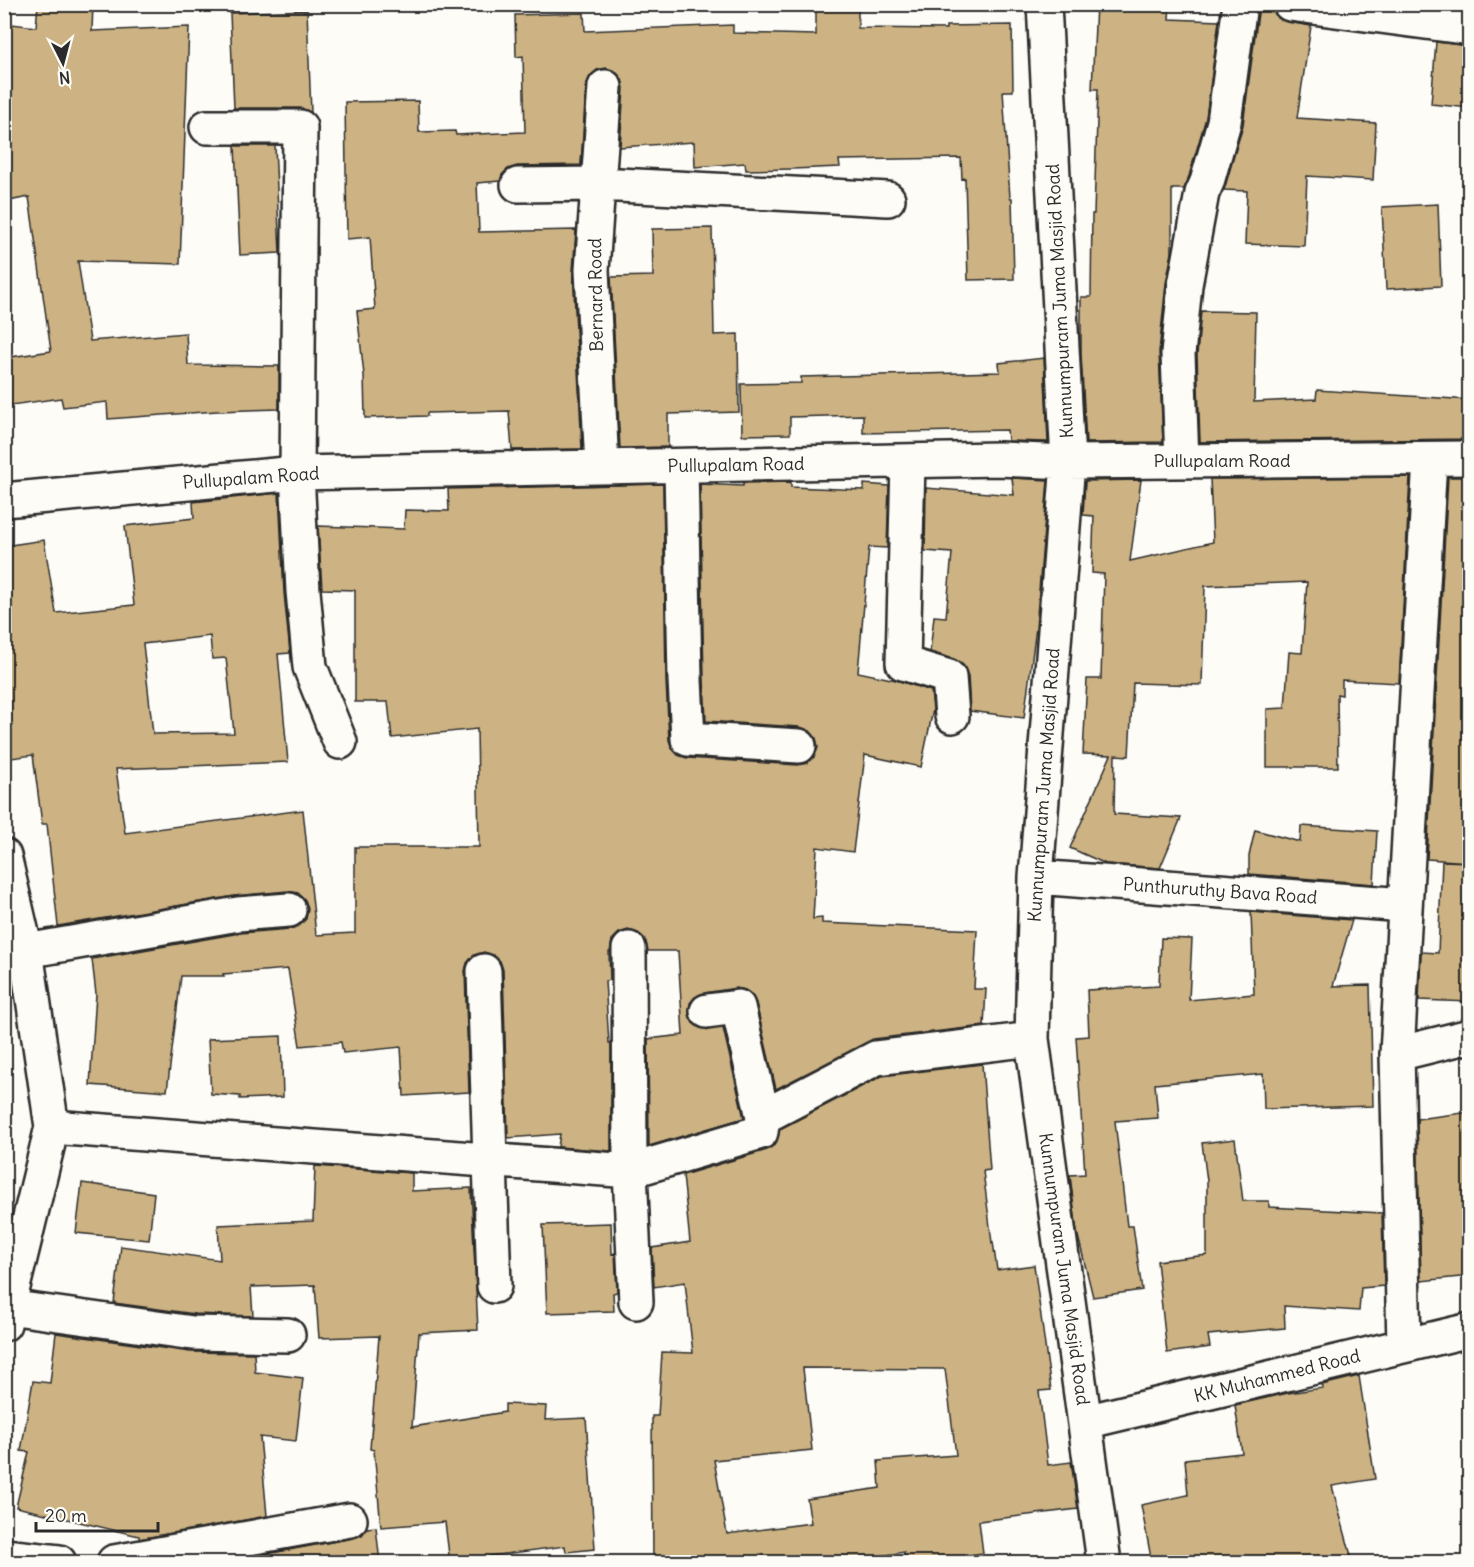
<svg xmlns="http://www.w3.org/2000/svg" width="1474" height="1567" viewBox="0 0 1474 1567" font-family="Delius,sans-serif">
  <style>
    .building { fill: #cdb383; stroke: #2b2b2b; stroke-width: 1.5; fill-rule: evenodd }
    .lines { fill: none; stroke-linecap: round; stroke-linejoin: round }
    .minor-casing { stroke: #2b2b2b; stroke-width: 38 }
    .minor { stroke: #fdfcf7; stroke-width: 33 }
    .labels { text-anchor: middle; stroke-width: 4.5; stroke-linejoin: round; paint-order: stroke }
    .street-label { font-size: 18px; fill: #2b2b2b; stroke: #fdfcf7 }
  </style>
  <rect width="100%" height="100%" fill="#fdfcf7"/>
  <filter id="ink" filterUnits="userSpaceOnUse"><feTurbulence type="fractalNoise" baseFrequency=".0167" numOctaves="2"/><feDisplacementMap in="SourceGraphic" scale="12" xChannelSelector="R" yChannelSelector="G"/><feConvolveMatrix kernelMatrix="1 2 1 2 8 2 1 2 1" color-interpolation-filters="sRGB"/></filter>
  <g filter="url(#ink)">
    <path class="building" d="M38,4H93L92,31L189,27L180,264L78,261L90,341L186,333L188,365L279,366V409L217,411L108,419L107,402L63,407L61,398L4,406V358L51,351L29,197L4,202V23L36,27Z
      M816,4H858V28L946,29V26L1012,25L1013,91H1003L1010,198H1012L1014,279L968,280L965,178L962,179L961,158L839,160L840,167L792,169L746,170L745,163L695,167L694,142L620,147L624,88L622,79L615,71L606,68L597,70L590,76L586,86L581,165L517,166L508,169L502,175L500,181L477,183L479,232L576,230L573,271L582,449L512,450L509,411L427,413V416L365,418L364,375L357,311L375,309L370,237L347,239L345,102L418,101L419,132L455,131L456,135L525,132L523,56L516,57L515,15L584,13L585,31L733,25V33L816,35Z
      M1096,4H1170L1169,19L1219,21L1206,118L1189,176L1184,189H1172V253L1166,283L1159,352L1163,442L1086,443L1081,354V297H1091L1092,214H1094L1098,89H1092Z
      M1470,4V9L1440,5V4Z
      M1259,6L1272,8L1278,18L1287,22L1311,26L1297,118L1376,123L1373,180L1307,176L1304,246L1245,244L1247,191L1224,190L1243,125Z
      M307,10L311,113L300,108H234L230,13Z
      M1436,42L1470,46V108L1431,104Z
      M235,146H275L280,253L240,255Z
      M1438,204L1441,286L1386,289L1382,207Z
      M712,228L714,335L738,334L739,412L668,414V447L620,448L611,277L653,276L652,229Z
      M1201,311L1256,312L1254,402L1316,399L1317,390L1470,400V439L1200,442L1197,355Z
      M1044,358L1048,442L1008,441L1007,430L863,433V415L790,417V434L742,435L741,384L801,383V377L1000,372L999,363Z
      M1410,477L1399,683L1342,680V695L1337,694L1338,767H1267V709L1285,708L1289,652L1302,653L1307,582L1205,586L1202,685L1133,683L1129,756L1115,755L1114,814L1181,818L1160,868L1106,864L1070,848L1111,755L1083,754L1087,679H1101L1104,574L1092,573L1094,516L1083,515L1085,481L1141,480L1130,561L1213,542L1210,479Z
      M1448,477H1470V862L1427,859Z
      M1012,478L1048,480L1036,628L1024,718L970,711L968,676L964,666L954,659L930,652L934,616L946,617L952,553L925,551L926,488L1014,495Z
      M791,482V487L864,490V484L889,486L887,548L869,547L858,672L896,680L931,691L933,710L921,767L865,755L853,852L817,847L813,919L822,918V923L977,930L974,989H986L984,1026L873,1039L776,1089L756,1003L752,995L745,990L736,988L704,993L695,997L690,1003L689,1014L693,1023L700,1028L709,1030L723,1028L744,1118L649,1146L648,1039L683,1035L678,951H648L645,939L638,933L628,930L619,933L612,940L610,952H609L610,980L605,981L609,1043H611V1151L558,1147L560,1134L508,1138L503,970L500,961L493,955L484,952L474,955L467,963L465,971L469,1092L404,1096L401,1047L343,1053L341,1042L300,1046L288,969L223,974L224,976H181L167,1091L90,1085L96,994L92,959L240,933L291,929L300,925L306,919L308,908L305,900L298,893L288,891L235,896L58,926L47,824H42L33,755L4,759V546L44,540L56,613L134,605L125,526L194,518L193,502L279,493L284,593L290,653L278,654L288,762L116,769L125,833L303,810L316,935L355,933V847H479L477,729L392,738L388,702H355V590L322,589L318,526L404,529L405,510L449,511L448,489L663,484L666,681L669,740L672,748L678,755L687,758L798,765L807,763L814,757L818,748L816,738L810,731L800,727L706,721L704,679L700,484L743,486V483ZM210,636L212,659L226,658L234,733L153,734L143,644Z
      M1301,826L1377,831L1374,884L1249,874V856L1255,830L1300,842Z
      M1442,861L1470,862V1002L1419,1000L1421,952L1438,953Z
      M1251,912L1352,920L1333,986L1370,985L1373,1106L1264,1109L1263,1074L1155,1084L1158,1118L1115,1121L1127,1226H1133L1142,1290L1093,1297L1077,1232L1070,1175L1085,1174L1076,1037L1089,1036L1087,990L1159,986L1161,938L1192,939L1189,1000L1254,994Z
      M281,1036L283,1097L240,1099V1096L211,1094L208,1039Z
      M982,1064L990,1170L983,1171L992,1243L993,1242L997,1270L1034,1265L1051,1390L1039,1391L1048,1465L1071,1462L1078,1509L979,1521L983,1553L912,1563H905L904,1552L838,1563H653L652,1416H658L662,1352L693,1353L685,1282L654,1287L652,1248L690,1242L683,1175L767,1150L776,1144L780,1129L882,1076ZM803,1368L945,1369L956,1455L878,1461L880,1488L807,1499L811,1523L727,1534L714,1460L812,1450Z
      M1470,1112V1276L1421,1281L1417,1119Z
      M1235,1139L1243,1201H1269V1207L1382,1213L1384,1286L1361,1288L1359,1311L1284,1306L1285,1328L1208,1335L1210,1347L1167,1353L1157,1261L1207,1255V1181L1202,1143Z
      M315,1166L412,1173V1191L471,1188L478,1330L419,1333L412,1427L505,1412V1404L546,1406L545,1420L586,1418L595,1549L566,1552L565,1546L490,1556L491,1563H450L445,1522L381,1527L374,1450L370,1449L379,1336L319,1338L315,1285L251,1287L253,1316L195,1314L114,1303L121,1246L220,1260L218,1225L313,1221Z
      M82,1183L154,1193L149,1240L76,1233Z
      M611,1223L612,1254L615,1253L617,1292L613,1293L614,1311L547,1313L543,1225Z
      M56,1333L190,1352L254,1353L255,1372L303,1378L296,1441L260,1437L267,1516L139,1539V1536L16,1507L29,1452L21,1451L33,1381L50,1383Z
      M1359,1376L1375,1479L1332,1486L1353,1563H1152L1141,1505L1188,1495L1185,1459L1242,1453L1235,1405L1288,1393L1323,1388L1322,1385Z
      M376,1527L380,1563H218L353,1538L362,1535L367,1528Z"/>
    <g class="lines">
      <defs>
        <path id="minor" d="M1044,4L1068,462L1036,877L1032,1039L1104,1562
          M1290,4L1470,28
          M207,127H300L297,473L303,591L310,667L340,742
          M518,185L599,184L888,199
          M1182,461L1178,354L1185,285L1202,193L1207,182L1224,122L1240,4
          M908,462L903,663L949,677L952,716
          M681,466L685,680L688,739L799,746
          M602,467L592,270L605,87
          M4,500L297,473L999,459L1068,462L1470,458
          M4,856L26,951L52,1127L4,1324
          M1036,877L1405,905
          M629,949L630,1171L636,1302
          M26,951L238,914L289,910
          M484,971L494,1286
          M707,1011L738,1007L763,1117
          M1397,1054L1470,1036
          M52,1127L630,1171L761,1132L763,1117L876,1058L1032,1039
          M8,1307L193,1333L288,1335
          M1404,1345L1397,1054L1430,459
          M1085,1422L1470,1330
          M4,1556L59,1562
          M114,1562L350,1520"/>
      </defs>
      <use href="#minor" class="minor-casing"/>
      <use href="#minor" class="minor"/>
    </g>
  </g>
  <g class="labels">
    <g class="street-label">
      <text transform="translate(596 295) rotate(-91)" y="6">Bernard Road</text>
      <text transform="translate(1060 301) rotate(-93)" y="6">Kunnumpuram Juma Masjid Road</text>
      <text x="1222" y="467">Pullupalam Road</text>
      <text transform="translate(736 465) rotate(-1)" y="6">Pullupalam Road</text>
      <text transform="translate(251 478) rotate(-4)" y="6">Pullupalam Road</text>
      <text transform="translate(1044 785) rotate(-86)" y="6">Kunnumpuram Juma Masjid Road</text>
      <text transform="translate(1220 891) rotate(4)" y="6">Punthuruthy Bava Road</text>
      <text transform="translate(1064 1269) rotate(82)" y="6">Kunnumpuram Juma Masjid Road</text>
      <text transform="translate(1277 1376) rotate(-14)" y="6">KK Muhammed Road</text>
    </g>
  </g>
  <rect width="1474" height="1567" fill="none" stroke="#fdfcf7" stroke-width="24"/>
  <rect x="12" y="12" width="1450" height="1543" fill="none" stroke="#2b2b2b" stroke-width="2" filter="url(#ink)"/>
  <g transform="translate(63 63) rotate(174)" stroke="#fdfcf7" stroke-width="4.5" paint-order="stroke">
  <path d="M0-4.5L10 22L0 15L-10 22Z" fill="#2b2b2b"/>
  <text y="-9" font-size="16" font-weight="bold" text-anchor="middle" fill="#2b2b2b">N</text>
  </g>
  <path d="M36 1522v9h122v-9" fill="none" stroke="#2b2b2b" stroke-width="3"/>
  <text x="45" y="1522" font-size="18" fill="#2b2b2b" stroke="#fdfcf7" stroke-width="4.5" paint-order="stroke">20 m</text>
</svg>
